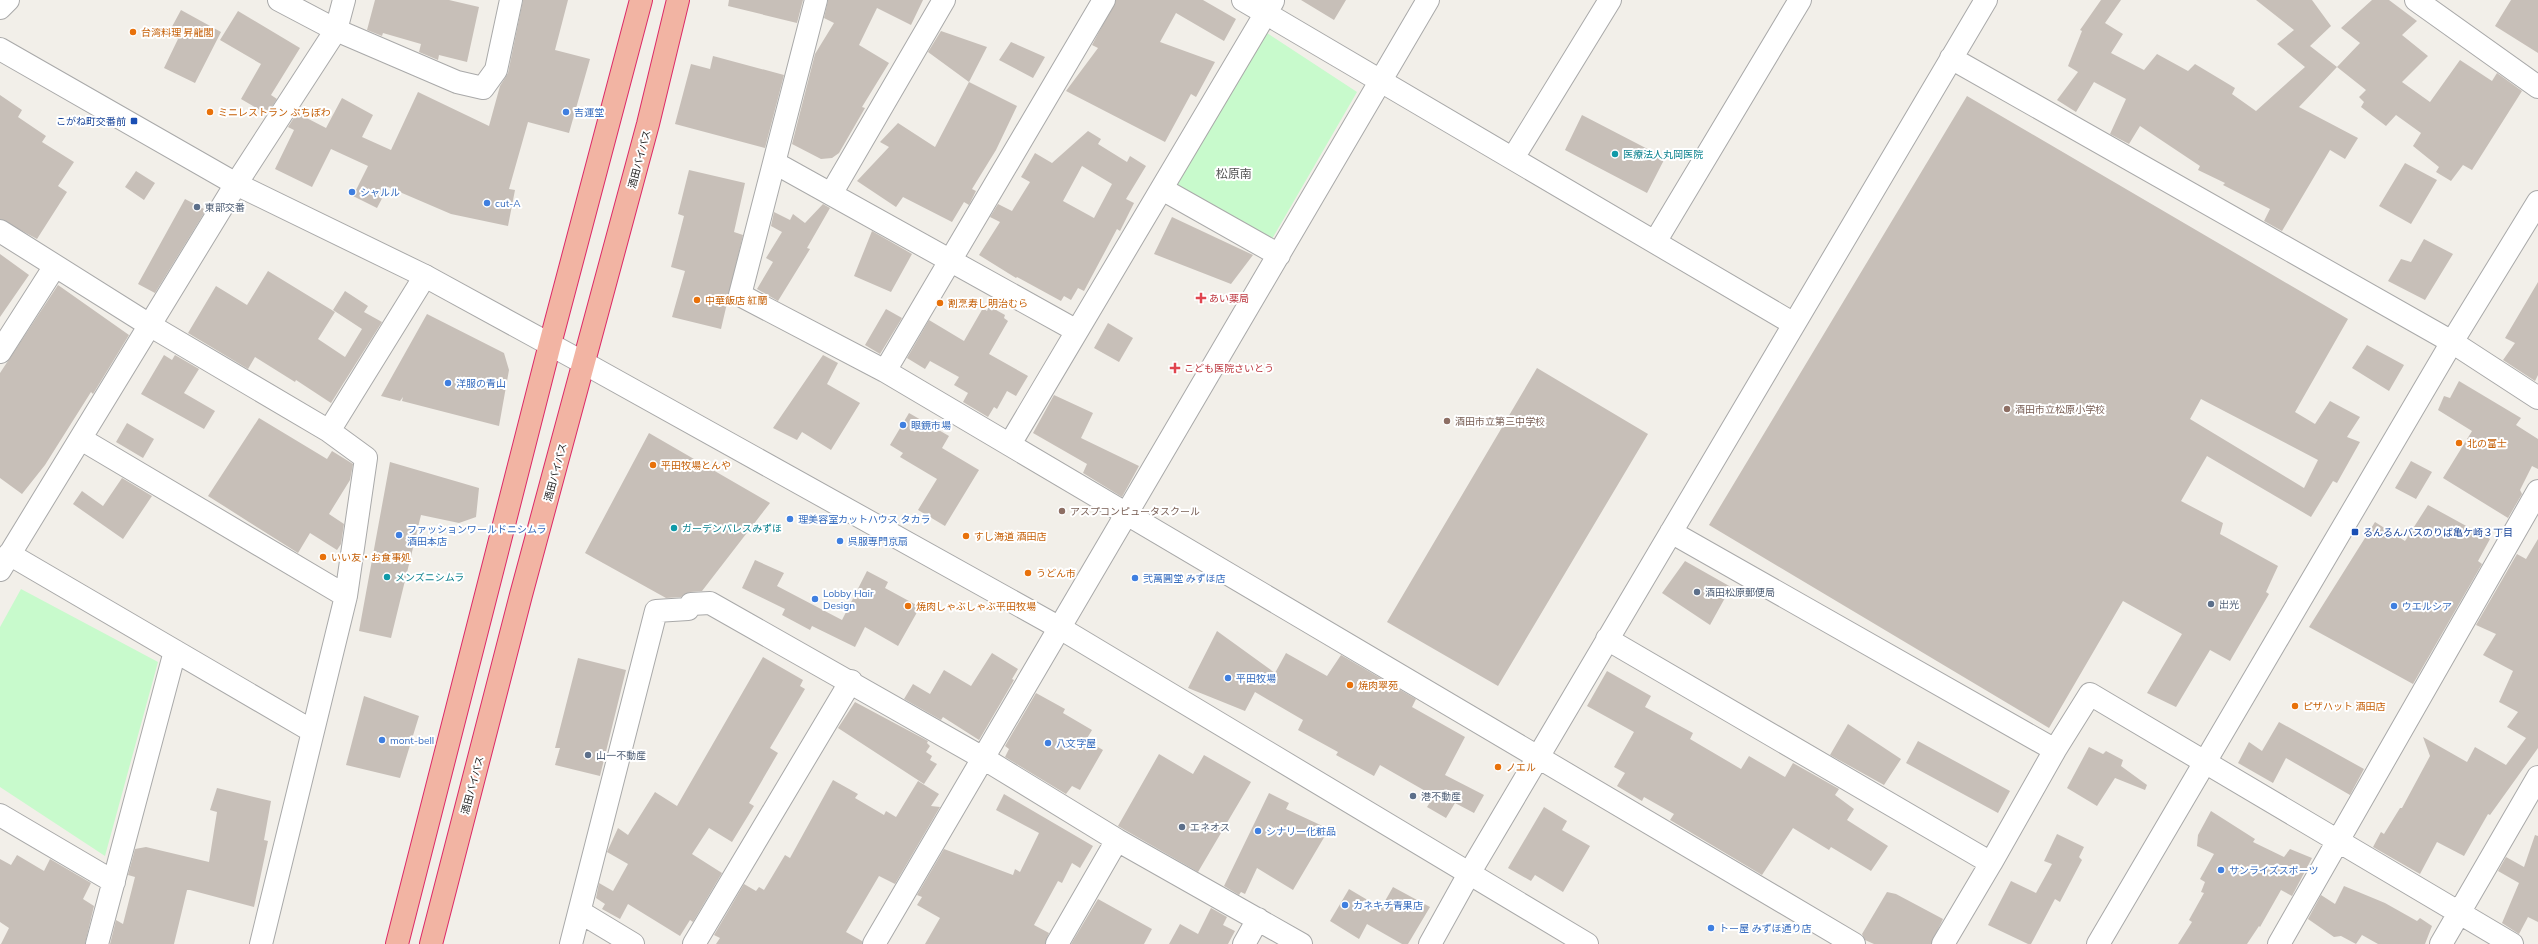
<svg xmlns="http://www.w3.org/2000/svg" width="2538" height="944" viewBox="0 0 2538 944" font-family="Mulish,'Noto Sans JP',sans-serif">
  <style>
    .park { fill: #c8facc }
    .building { fill: #c7bfb8; fill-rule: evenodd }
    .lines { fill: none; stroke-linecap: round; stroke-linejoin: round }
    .minor-casing { stroke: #a9a9a9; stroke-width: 24 }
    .tertiary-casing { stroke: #a9a9a9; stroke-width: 24 }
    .trunk-casing { stroke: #dc2a67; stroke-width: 24 }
    .minor { stroke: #fff; stroke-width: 22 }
    .tertiary { stroke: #fff; stroke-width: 22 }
    .trunk { stroke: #f2b4a3; stroke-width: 22 }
    .food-dot { fill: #e8710a; stroke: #fff; stroke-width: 1.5 }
    .shop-dot { fill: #3f7fe0; stroke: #fff; stroke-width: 1.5 }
    .transit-dot { fill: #1a4fb4; stroke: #fff; stroke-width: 1.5 }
    .culture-dot { fill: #0f9aa8; stroke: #fff; stroke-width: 1.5 }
    .service-dot { fill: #5c6f8a; stroke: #fff; stroke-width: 1.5 }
    .health-dot { fill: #e0444e; stroke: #fff; stroke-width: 1.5 }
    .education-dot { fill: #8d6e63; stroke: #fff; stroke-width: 1.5 }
    .labels { text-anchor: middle; stroke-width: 4; stroke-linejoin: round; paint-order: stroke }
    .food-label { font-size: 10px; fill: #c56008; stroke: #fff; text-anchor: start }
    .shop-label { font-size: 10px; fill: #366cbe; stroke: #fff; text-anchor: start }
    .transit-label { font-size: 10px; fill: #164399; stroke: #fff; text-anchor: end }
    .culture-label { font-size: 10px; fill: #0d838f; stroke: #fff; text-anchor: start }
    .street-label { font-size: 10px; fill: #222; stroke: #fff }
    .service-label { font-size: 10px; fill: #4e5e75; stroke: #fff; text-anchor: start }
    .health-label { font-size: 10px; fill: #be3a42; stroke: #fff; text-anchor: start }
    .education-label { font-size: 10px; fill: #785e54; stroke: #fff; text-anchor: start }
    .quarter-label { font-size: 12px; fill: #555; stroke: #fff }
  </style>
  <rect width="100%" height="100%" fill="#f2efe9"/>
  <path class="park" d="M1267,33L1357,92L1272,239L1172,187Z
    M21,589L158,662L105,856L0,787V627Z"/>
  <path class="building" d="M375,0H449L479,7L467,62L439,55L438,60L419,52L421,44L383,33L382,36L367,30Z
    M523,0H568L555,50L590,59L569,133L528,122L509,189L515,190L508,226L451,214L388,187L377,208L353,196L368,166L331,149L312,187L275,169L294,130L288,127L297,113L326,128L342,98L373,115L362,137L391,150L418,92L489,126L500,86L508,73Z
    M729,0H803L797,23L728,6Z
    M828,0H923L911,25L877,8L859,45L889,63L862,107L865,108L839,153L832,158L821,159L792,144L815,54L834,23L824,18Z
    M1116,0H1203L1236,19L1224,41L1176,13L1160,42L1215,62L1196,97L1191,94L1165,142L1066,91L1098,48L1092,45Z
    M1301,0H1346L1334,20Z
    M2101,0H2121L2105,23L2123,34L2111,53L2144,70L2157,54L2188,71L2195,64L2235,88L2232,94L2256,111L2305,67L2277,44L2294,30L2256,0H2312L2331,26L2310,46L2337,67L2299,107L2358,138L2345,159L2330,150L2282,231L2264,221L2270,209L2223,185L2225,183L2198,170L2200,166L2140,126L2129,144L2110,134L2126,99L2094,82L2076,112L2057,100L2078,72L2068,66L2082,31L2080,30Z
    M2372,0H2389L2417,21L2402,35L2428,56L2402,82L2430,102L2460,60L2492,81L2497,73L2522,91L2472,170L2463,165L2451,181L2436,172L2439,167L2413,146L2421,133L2396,115L2386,126L2361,107L2364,102L2359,97L2366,90L2337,67L2360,43L2341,28Z
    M2511,0H2538V53L2495,26Z
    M181,10L221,32L195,83L164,68L178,39L168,34Z
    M238,11L300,48L271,95L277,99L267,114L241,99L261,64L220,40Z
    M941,31L987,47L969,82L928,52Z
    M1011,42L1045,57L1033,78L999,60Z
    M713,56L784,75L765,148L675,124L691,64L710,69Z
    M969,82L1017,106L996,150L972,189L976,191L969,205L964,202L952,222L903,197L896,207L857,181L889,147L880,142L898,123L935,147Z
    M0,95L22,110L18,117L46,136L42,142L74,162L58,186L67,192L37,239L0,219Z
    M1967,96L2348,319L2295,412L2315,424L2330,401L2360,417L2347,437L2360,442L2337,483L2333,481L2311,517L2207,456L2181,501L2223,523L2220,534L2278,566L2266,592L2269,594L2230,661L2210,650L2176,707L2147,693L2182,634L2123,601L2049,728L1709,525ZM2201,399L2318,460L2304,488L2190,419Z
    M1582,115L1665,158L1647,193L1565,150Z
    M1088,131L1101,139L1098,144L1127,162L1130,156L1146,166L1126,199L1134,203L1120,231L1117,229L1084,291L1078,288L1071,300L1064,296L1061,301L1017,277L1016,278L979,255L1000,222L990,217L998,204L1012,211L1030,182L1021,177L1035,153L1052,163ZM1082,166L1112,184L1094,218L1063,201Z
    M2405,163L2437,180L2411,224L2379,206Z
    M689,170L745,183L734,232L743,235L721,329L672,317L685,271L671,267L684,216L678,214Z
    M136,171L155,183L144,200L125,187Z
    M185,199L206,210L155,293L138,284Z
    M823,204L830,208L807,248L810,249L778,301L757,289L773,262L766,258L782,232L771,226L774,212L790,220L793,214L805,223Z
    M1172,217L1253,255L1231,284L1154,254Z
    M872,231L912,254L891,292L854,276Z
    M2424,239L2453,254L2425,300L2388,281L2401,259L2411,262Z
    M0,254L29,275L0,317Z
    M268,271L335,312L318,339L345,357L362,329L333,310L345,291L368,306L364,312L382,322L331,403L296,380L295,382L255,357L248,369L188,333L216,286L247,305Z
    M2538,282V375L2535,381L2503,360L2515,343L2505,338Z
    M58,285L129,335L93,394L91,392L45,465L22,494L0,478V373Z
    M989,306L1005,315L1004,318L1008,321L989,354L1028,376L1016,396L1007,391L997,409L994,407L988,417L963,402L968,393L954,385L959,377L930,361L925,369L907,358L929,320L964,341L983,308L987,311Z
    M886,309L902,318L880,354L865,345Z
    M427,314L504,353L509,370L499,426L402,401L403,397L400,401L381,396Z
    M1108,323L1133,338L1119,362L1094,348Z
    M2367,345L2404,365L2389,391L2352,368Z
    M164,355L172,360L175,355L199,369L184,393L215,411L204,429L141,394Z
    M823,355L838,363L827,384L860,403L831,450L802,432L797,440L773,428Z
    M1537,368L1648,434L1498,686L1387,622Z
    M2459,381L2521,418L2516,425L2538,439V469L2532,466L2520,490L2522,494L2508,518L2443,478L2472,431L2438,410L2444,396L2450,398Z
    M1054,395L1093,413L1081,438L1139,466L1122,497L1083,473L1087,464L1033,433Z
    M909,413L949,436L942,448L979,470L945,526L918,510L937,479L900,457L903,453L890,445Z
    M259,418L327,459L332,451L353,464L350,480L329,514L344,524L341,544L337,550L310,533L298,553L208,496Z
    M127,423L154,439L143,458L116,442Z
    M649,433L770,503L702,591L690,592L681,597L666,598L585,553Z
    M2411,461L2432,472L2416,499L2395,488Z
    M390,462L479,488L476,517L459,523L421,515L391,638L359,631Z
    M122,478L152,496L123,539L73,504L82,491L103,506Z
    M2428,505L2490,539L2478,561L2482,564L2413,684L2309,627L2375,522L2405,541Z
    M2538,539V748L2490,815L2488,814L2464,856L2437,842L2420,874L2373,847L2381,832L2384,834L2400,808H2402L2430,756L2423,737L2467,762L2475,747L2506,765L2526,738L2507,727L2518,712L2499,702L2513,671L2483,655L2496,634L2476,625L2517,554L2526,559Z
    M755,560L784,573L777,586L842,620L867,571L888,582L885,588L920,607L898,646L865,627L855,647L812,626L810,630L782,615L785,609L742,588Z
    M1685,561L1731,587L1710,625L1662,593Z
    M1217,631L1275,673L1286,653L1327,676L1341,655L1416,699L1412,707L1465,737L1445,775L1484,795L1474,813L1455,803L1446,818L1427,807L1434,796L1380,765L1374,776L1336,755L1338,752L1298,730L1303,720L1255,692L1245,711L1188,688Z
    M992,653L1018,669L1012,679L1014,680L979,740L943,717L941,720L904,699L913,684L930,694L944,670L971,686Z
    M763,657L803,680L800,686L805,689L770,748L778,753L749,803L754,806L732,842L709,828L692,854L722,873L693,922L690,920L680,936L628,904L620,919L602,909L605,904L596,898L599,883L613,891L628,864L607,852L618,828L628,835L655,792L677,806Z
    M578,658L626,670L600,776L555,765L560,748H555Z
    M1607,671L1651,696L1645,707L1693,733L1690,739L1741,769L1749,756L1785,777L1793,763L1839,789L1835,795L1854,809L1847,820L1888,846L1871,871L1831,847L1829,850L1793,828L1762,875L1670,820L1674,814L1644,797L1642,801L1617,786L1625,773L1614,767L1634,732L1587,706Z
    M1036,693L1065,709L1063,713L1092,730L1086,740L1103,750L1080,790L1072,786L1066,794L1005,757L1009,749L1005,746Z
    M364,696L419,716L400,778L346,765Z
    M855,702L928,741L927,743L930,746L926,752L932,756L930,760L937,764L924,784L838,728Z
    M2279,722L2364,769L2350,795L2286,758L2273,783L2238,763L2249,742L2262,751Z
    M1848,724L1901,759L1884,785L1830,755Z
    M1918,741L2010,791L1998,813L1906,763Z
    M2089,747L2103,754L2106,751L2123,760L2121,766L2147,785L2145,790L2115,778L2097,806L2067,788Z
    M1159,754L1193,774L1204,755L1251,782L1198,872L1118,826Z
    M833,780L858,794L855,798L884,815L886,811L896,817L918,781L939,794L931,806L940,807L895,884L879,876L846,932L862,941V944H716L720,938L714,935L744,884L756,891L759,887L764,890L785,855L790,858Z
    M217,788L271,801L264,840L268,841L254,907L190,890H187L174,944H110L116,920L123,924L135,877L128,875L135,849L146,847L209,862L217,812L210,810Z
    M1269,793L1289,803L1286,809L1329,829L1293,890L1257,868L1245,894L1241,892L1239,895L1224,886Z
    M1004,794L1093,846L1080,868L1072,863L1062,883L1058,881L1034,925L1049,933L1045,944H925L940,918L917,905L922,897L917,895L944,849L1013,875L1015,869L1020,872L1039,833L996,810Z
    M1544,807L1567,821L1562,830L1590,846L1563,892L1535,875L1531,881L1508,868Z
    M2211,811L2255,839L2253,842L2284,857L2290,849L2312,858L2292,896L2281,890L2260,927L2259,926L2247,944H2178L2192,922L2189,920L2204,893L2201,892L2205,882L2200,879L2214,854L2197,846L2198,835Z
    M2057,834L2084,847L2079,857L2082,860L2060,902L2055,899L2031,944H2028L1988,925L2011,881L2036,893L2052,864L2044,861Z
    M2535,835L2538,836V922L2528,917L2519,934L2502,923L2519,883L2498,871L2506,857L2524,867Z
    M17,855L44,871L50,859L91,883L83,899L94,906L85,944H1L9,928L0,922V859L11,865Z
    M2344,886L2385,903L2417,921L2420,918L2432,926L2425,944H2378L2362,935L2356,944L2341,936L2334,937L2308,919L2321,895L2335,904Z
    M1393,887L1430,907L1408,944H1402L1367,924L1359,939L1330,921L1349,889L1381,908Z
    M1887,892L1896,894L1943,919L1931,944H1874L1865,940L1862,934Z
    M1098,899L1152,929L1144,944H1071Z
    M1211,908L1227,917L1223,925L1235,931L1228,944H1169L1180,924L1198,934Z"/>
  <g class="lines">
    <defs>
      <path id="minor" d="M279,0L336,30L457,82L483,88L496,70L511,0
        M816,0L740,295L885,371L1854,944
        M1243,0L1794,324
        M2416,0L2538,87
        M1951,58L2452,342L2538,398
        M1513,158L1610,0
        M775,163L1077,331
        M1162,189L1279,255
        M831,194L944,0
        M0,231L151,326L329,431L366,458L346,596L261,944
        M1655,242L1800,0
        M0,352L55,266
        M885,371L1104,0
        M329,431L425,276
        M81,439L346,596
        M1010,444L1273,1
        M1671,532L2055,750L2090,694L2512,944
        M9,554L312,731
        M0,570L236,184L336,30L344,0
        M1607,639L1991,863L2055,750
        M0,815L114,882
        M580,912L633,944
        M97,944L175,651
        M571,944L656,611L688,609L691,604L710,603L983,758L1117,840L1301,944
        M694,944L851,681
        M874,944L1428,0
        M1057,944L1117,840
        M1244,944L1258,919
        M1430,944L1470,872L1986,0
        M1943,944L1991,863
        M2279,944L2538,491
        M2441,944L2538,777"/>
      <path id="tertiary" d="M0,8L8,0
        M0,49L236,184L425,276L584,363L1060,628L1587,944
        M2098,944L2452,342L2538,202"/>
      <path id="trunk" d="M397,944L550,344L641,0
        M431,944L521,595L648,124L678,0"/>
    </defs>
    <use href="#minor" class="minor-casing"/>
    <use href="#tertiary" class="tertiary-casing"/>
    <use href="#trunk" class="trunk-casing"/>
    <use href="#minor" class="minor"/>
    <use href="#tertiary" class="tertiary"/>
    <use href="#trunk" class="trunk"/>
  </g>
  <g class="food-dot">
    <circle cx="133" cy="32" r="4"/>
    <circle cx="210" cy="112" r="4"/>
    <circle cx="697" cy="300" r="4"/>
    <circle cx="940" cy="303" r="4"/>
    <circle cx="2459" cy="443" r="4"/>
    <circle cx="653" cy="465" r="4"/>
    <circle cx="966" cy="536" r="4"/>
    <circle cx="323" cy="557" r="4"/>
    <circle cx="1028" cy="573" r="4"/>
    <circle cx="908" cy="606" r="4"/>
    <circle cx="1350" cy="685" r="4"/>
    <circle cx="2295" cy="706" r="4"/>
    <circle cx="1498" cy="767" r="4"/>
  </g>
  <g class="shop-dot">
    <circle cx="566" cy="112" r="4"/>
    <circle cx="352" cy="192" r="4"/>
    <circle cx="487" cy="203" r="4"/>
    <circle cx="448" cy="383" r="4"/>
    <circle cx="903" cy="425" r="4"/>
    <circle cx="790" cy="519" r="4"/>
    <circle cx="399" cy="535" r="4"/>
    <circle cx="840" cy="541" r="4"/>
    <circle cx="1135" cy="578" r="4"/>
    <circle cx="815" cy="599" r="4"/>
    <circle cx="2394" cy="606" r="4"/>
    <circle cx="1228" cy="678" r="4"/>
    <circle cx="382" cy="740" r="4"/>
    <circle cx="1048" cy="743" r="4"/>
    <circle cx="1258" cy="831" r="4"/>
    <circle cx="2221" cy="870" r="4"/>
    <circle cx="1345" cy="905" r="4"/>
    <circle cx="1711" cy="928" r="4"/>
  </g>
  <g class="transit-dot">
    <rect x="130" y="117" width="8" height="8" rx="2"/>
    <rect x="2351" y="528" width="8" height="8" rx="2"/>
  </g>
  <g class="culture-dot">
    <circle cx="1615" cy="154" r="4"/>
    <circle cx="674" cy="528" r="4"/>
    <circle cx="387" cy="577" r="4"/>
  </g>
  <g class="service-dot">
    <circle cx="197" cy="207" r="4"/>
    <circle cx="1697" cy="592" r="4"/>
    <circle cx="2211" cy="604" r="4"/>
    <circle cx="588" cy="755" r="4"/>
    <circle cx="1413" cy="796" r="4"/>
    <circle cx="1182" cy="827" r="4"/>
  </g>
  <g class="health-dot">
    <path d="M1199 292h4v4h4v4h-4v4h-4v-4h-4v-4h4z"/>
    <path d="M1173 362h4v4h4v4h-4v4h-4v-4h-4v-4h4z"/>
  </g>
  <g class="education-dot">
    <circle cx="2007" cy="409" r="4"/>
    <circle cx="1447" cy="421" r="4"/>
    <circle cx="1062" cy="511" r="4"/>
  </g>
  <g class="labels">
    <g class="food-label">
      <text x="141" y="36">台湾料理 昇龍閣</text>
      <text x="218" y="116">ミニレストラン ぷちぽわ</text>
      <text x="705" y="304">中華飯店 紅蘭</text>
      <text x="948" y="307">割烹寿し明治むら</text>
      <text x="2467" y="447">北の富士</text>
      <text x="661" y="469">平田牧場とんや</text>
      <text x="974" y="540">すし海道 酒田店</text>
      <text x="331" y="561">いい友・お食事処</text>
      <text x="1036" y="577">うどん市</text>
      <text x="916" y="610">焼肉しゃぶしゃぶ平田牧場</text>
      <text x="1358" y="689">焼肉翠苑</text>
      <text x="2303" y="710">ピザハット 酒田店</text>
      <text x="1506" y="771">ノエル</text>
    </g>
    <g class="shop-label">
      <text x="574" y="116">吉運堂</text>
      <text x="360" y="196">シャルル</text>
      <text x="495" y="207">cut-A</text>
      <text x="456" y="387">洋服の青山</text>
      <text x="911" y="429">眼鏡市場</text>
      <text x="798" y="523">理美容室カットハウス タカラ</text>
      <text x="407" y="533">ファッションワールドニシムラ<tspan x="407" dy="12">酒田本店</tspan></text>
      <text x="848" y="545">呉服専門京扇</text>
      <text x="1143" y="582">弐萬圓堂 みずほ店</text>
      <text x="823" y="597">Lobby Hair<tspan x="823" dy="12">Design</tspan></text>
      <text x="2402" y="610">ウエルシア</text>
      <text x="1236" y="682">平田牧場</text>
      <text x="390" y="744">mont-bell</text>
      <text x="1056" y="747">八文字屋</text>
      <text x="1266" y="835">シナリー化粧品</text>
      <text x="2229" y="874">サンライズスポーツ</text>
      <text x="1353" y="909">カネキチ青果店</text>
      <text x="1719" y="932">トー屋 みずほ通り店</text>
    </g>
    <g class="transit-label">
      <text x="126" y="125">こがね町交番前</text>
      <text x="2363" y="536" text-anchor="start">るんるんバスのりば亀ケ崎３丁目</text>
    </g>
    <g class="culture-label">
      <text x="1623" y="158">医療法人丸岡医院</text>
      <text x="682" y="532">ガーデンパレスみずほ</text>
      <text x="395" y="581">メンズニシムラ</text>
    </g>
    <g class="street-label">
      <text transform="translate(639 159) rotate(-75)" y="4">酒田バイパス</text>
      <text transform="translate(555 472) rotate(-75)" y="4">酒田バイパス</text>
      <text transform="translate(472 785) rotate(-75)" y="4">酒田バイパス</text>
    </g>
    <g class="service-label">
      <text x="205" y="211">東部交番</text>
      <text x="1705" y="596">酒田松原郵便局</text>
      <text x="2219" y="608">出光</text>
      <text x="596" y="759">山一不動産</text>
      <text x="1421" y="800">港不動産</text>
      <text x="1190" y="831">エネオス</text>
    </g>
    <g class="health-label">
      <text x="1209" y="302">あい薬局</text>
      <text x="1184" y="372">こども医院さいとう</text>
    </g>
    <g class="education-label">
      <text x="2015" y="413">酒田市立松原小学校</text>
      <text x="1455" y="425">酒田市立第三中学校</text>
      <text x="1070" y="515">アスプコンピュータスクール</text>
    </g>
    <g class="quarter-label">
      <text x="1234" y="178">松原南</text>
    </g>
  </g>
</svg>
